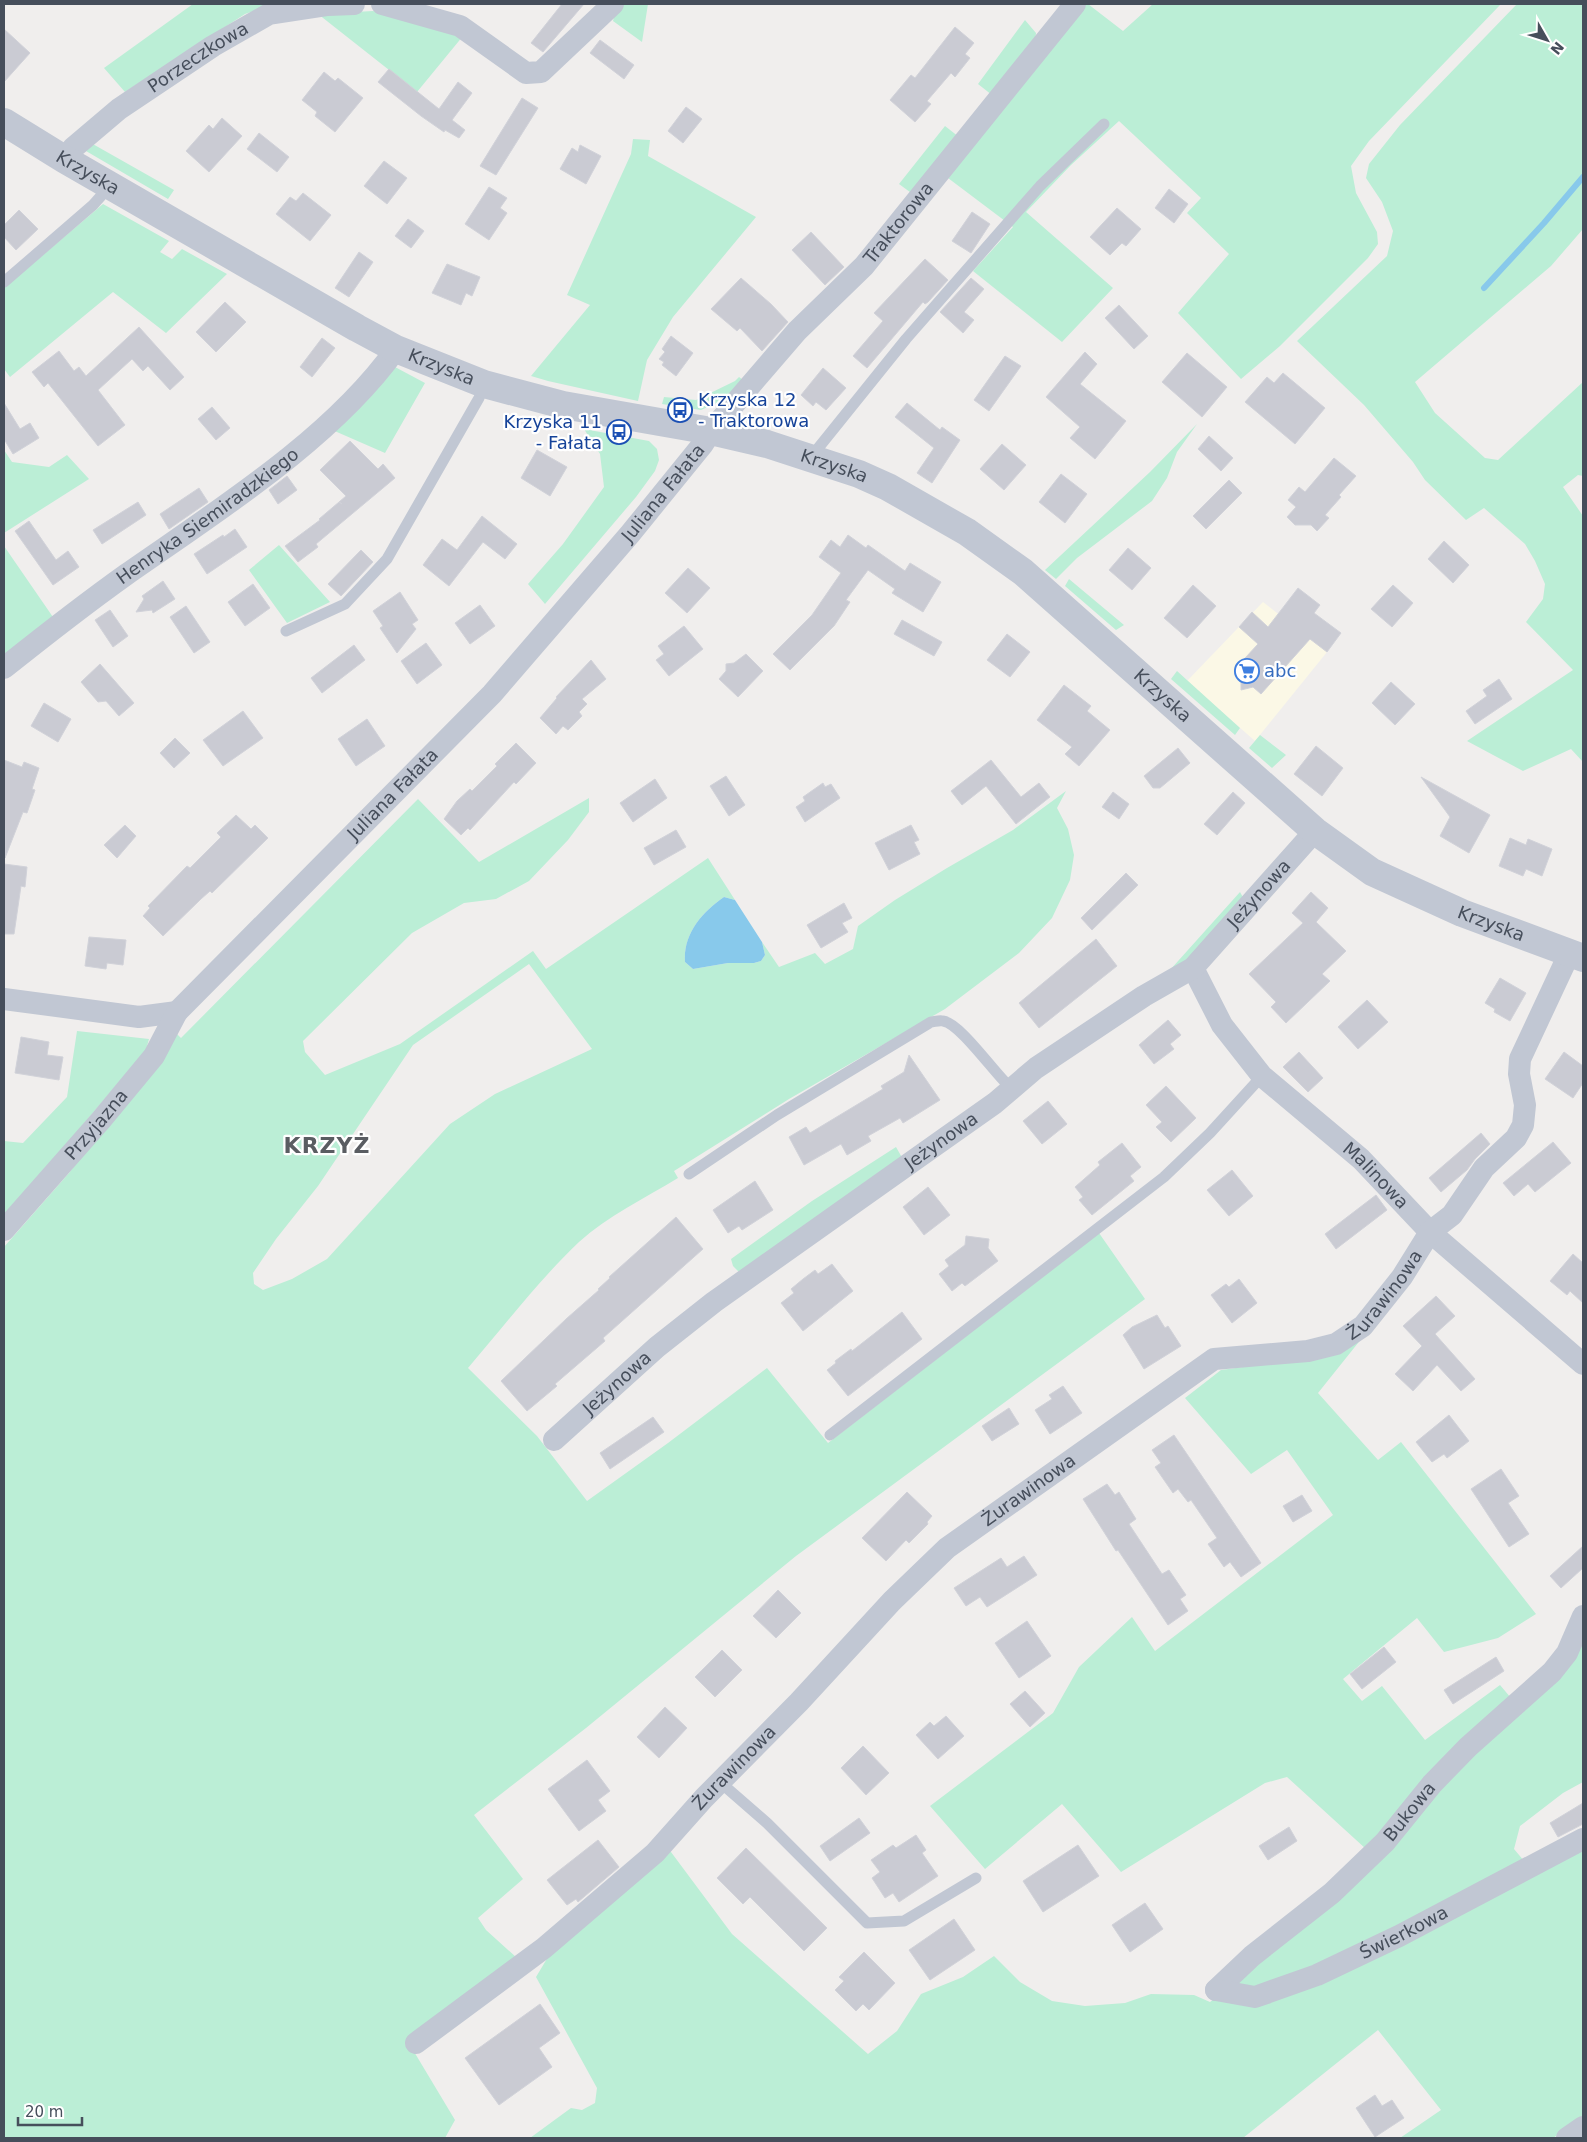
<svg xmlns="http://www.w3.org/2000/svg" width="1587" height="2142" viewBox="0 0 1587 2142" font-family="'DejaVu Sans',sans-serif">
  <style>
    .commercial { fill: #fbf8e6 }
    .green { fill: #bbeed6; fill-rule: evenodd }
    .water { fill: #88c9eb }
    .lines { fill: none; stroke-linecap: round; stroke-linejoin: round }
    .stream { stroke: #88c9eb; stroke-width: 6 }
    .building { fill: #cacbd3; stroke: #d1d2d9 }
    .service { stroke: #c1c7d3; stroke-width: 11 }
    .minor { stroke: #c1c7d3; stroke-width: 22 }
    .tertiary { stroke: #c1c7d3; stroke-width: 28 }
    .labels { text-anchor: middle; stroke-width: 4.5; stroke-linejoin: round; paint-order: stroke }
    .street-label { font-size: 18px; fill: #464e5b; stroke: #fff }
    .transit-label { font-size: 18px; fill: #164399; stroke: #fff; text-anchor: start }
    .shop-label { font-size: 18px; fill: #366cbe; stroke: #fff; text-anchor: start }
    .district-label { font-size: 22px; font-weight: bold; letter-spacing: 1px; fill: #5a5d62; stroke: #fff }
  </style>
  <rect width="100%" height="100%" fill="#f0eeed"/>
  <path class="commercial" d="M1263,602L1327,652L1255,741L1187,681Z"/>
  <path class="green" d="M193,4H275L245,14L125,92L104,68Z
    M625,4H648L642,42L613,21L615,13Z
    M1084,4H1088L1123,31L1153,4H1501L1369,141L1351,166L1356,193L1377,232L1378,244L1368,258L1280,346L1241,379L1178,313L1229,254L1187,213L1201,198L1119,121L1071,165L1026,212L1113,288L1062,342L973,271L1013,227L948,178Z
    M1517,4H1583V229L1551,266L1415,382L1435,413L1485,458L1498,460L1583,382V476L1578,475L1563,487L1583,516V762L1571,749L1523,771L1467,741L1573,670L1526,622L1543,599L1545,584L1535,561L1525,544L1484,508L1466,520L1425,480L1413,462L1364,405L1297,341L1387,256L1393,231L1382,202L1366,178L1369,164L1400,125Z
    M373,11L439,26L463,36L417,92L318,14Z
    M1025,20L1036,33L1035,42L992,95L978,84Z
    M945,126L959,137L914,195L899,184Z
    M633,139L650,140L648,156L756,217L673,317L647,360L638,401L548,381L531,376L590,305L567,295L631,154Z
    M91,143L174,190L168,199L86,151Z
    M103,204L169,241L160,252L172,259L182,249L227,274L166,333L113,292L10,377L4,369V288Z
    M395,367L425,383L385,453L330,429Z
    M739,377L746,382L723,406L717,403L701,410L662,404L664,397L696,400L735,381Z
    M1197,424L1177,452L1167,478L1152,501L1077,558L1056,579L1045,570L1150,472Z
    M584,429L649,441L657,449L659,460L655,471L636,497L545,604L528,584L563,544L604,487L600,454Z
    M4,450L12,462L49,467L67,455L89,479L4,533Z
    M279,545L330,602L287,623L249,570Z
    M4,546L55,620L4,660Z
    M1069,579L1124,625L1116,630L1065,586Z
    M1177,671L1240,728L1235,735L1171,679Z
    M1260,735L1286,755L1272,768L1249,748Z
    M1066,791L1057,808L1068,829L1074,855L1070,880L1052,918L1019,953L945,1009L789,1099L674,1171L678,1178C645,1198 608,1216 579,1242C539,1280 504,1326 468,1368L537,1436L587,1501L668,1443L767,1368L828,1443L1099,1233L1145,1299L796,1556L586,1728L474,1815L523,1879L478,1918L486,1930L517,1958L407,2040L455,2120L445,2138H4V1247L69,1173L176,1033L181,1038L418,799L479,862L589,798V812L568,840L529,881L496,899L464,903L412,933L303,1041L305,1052L325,1075L400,1044L533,951L546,969L708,858L735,900L724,897C702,912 683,934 685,962L693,969L728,963H754L761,961L765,955L762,942L779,967L815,953L825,964L853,949L858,926L895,900L947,868L1013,830ZM529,964L592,1049L495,1094L450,1124L327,1259L292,1279L263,1290L254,1284L253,1273L276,1239L318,1186L413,1045Z
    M1240,892L1245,901L1204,949L1170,970Z
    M77,1031L149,1039L146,1050L4,1218V1141L23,1143L67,1097Z
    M896,1147L904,1161L740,1273L733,1266L731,1259L812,1201Z
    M1362,1338L1318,1393L1378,1460L1401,1442L1536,1614L1498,1638L1444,1652L1417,1618L1343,1679L1362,1701L1382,1686L1425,1740L1500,1685L1511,1698L1366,1849L1287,1777L1265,1783L1121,1872L1062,1804L985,1869L930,1806L1053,1713L1079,1667L1132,1617L1155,1651L1333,1515L1287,1450L1251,1474L1185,1398L1221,1370L1250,1366Z
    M1583,1642V1782L1563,1793L1520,1826L1514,1849L1536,1875L1583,1849V2118L1553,2138H1400L1441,2110L1378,2030L1243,2138H530L571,2108L582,2110L595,2103L597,2088L536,1977L548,1957L668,1848L732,1934L868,2054L897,2031L921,1994L963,1977L994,1956L1020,1982L1052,2001L1085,2006L1125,2003L1151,1994L1194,1995L1210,2002L1331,1904L1439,1786Z"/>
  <path class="water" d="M724,897L735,900L762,942L765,955L761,961L754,963H728L693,969L685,962C683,934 702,912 724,897Z"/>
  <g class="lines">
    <path class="stream" d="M1484,288L1544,223L1583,177"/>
  </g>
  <path class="building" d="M562,4H584L543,52L531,43Z
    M955,27L974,43L965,54L970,58L955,77L951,73L927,101L931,104L915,122L890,100L911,75L915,78Z
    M4,29L30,53L4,82Z
    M600,40L634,65L624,79L590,53Z
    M389,69L439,109L458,82L472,93L452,120L465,130L459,138L445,130L444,132L421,116L378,82Z
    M324,72L335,81L338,78L363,98L335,132L315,116L317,112L302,100Z
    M522,98L538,108L496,175L480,166Z
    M686,107L702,119L683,143L668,131Z
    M222,118L242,136L209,172L186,151L209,125L213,129Z
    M259,133L289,157L277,172L247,149Z
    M580,145L601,156L586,184L560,169L572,148L578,152Z
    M384,161L407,178L387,204L364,186Z
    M489,187L507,198L500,208L507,213L489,240L465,224Z
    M1169,189L1188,204L1174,223L1155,208Z
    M303,193L331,215L310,241L276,214L290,197L296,201Z
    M1117,208L1141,229L1126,246L1122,243L1110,255L1090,237Z
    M19,210L38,229L16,250L4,237V225Z
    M972,212L990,224L971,253L952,241Z
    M408,219L424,231L411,248L395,236Z
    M811,232L844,267L825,285L792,250Z
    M359,252L373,262L349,297L335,288Z
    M925,259L948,280L928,302L925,304L923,302L867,368L853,356L883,321L874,313Z
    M447,264L480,277L472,296L466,293L461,305L432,293Z
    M741,278L771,304L788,322L762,351L740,328L737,331L711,309Z
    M971,278L984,289L964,312L974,320L963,333L940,312Z
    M225,302L246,322L216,352L196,332Z
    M1119,305L1148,336L1134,349L1105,318Z
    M139,327L184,377L170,390L148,366L143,371L132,359L98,390L125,425L98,446L48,383L44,387L32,372L59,351L74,371L79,367L86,376Z
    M671,336L693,353L676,376L662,365L664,362L659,359L665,352L662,349Z
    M322,338L335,348L312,377L300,367Z
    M1085,352L1097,364L1080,384L1126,421L1095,459L1070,438L1080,427L1046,397Z
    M1187,353L1227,387L1202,417L1162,382Z
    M1005,356L1021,366L989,411L974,400Z
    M823,368L846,388L826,410L816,402L813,406L801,395Z
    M1283,373L1325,408L1295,444L1245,402L1267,377L1274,383Z
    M4,403L20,429L30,423L39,438L13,454L4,439Z
    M907,403L940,430L942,427L960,440L932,483L917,473L934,448L895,417Z
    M212,407L230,428L216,440L198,419Z
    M1209,436L1233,458L1221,471L1198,449Z
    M350,441L378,469L383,464L395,478L316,544L318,547L298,562L285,546L320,520L319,519L339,502L342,504L339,502L346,496L320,470Z
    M1002,444L1026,465L1004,490L980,469Z
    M537,450L567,467L550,496L521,478Z
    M1334,458L1356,476L1339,495L1341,497L1325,515L1329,518L1317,531L1311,525H1295L1287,517L1296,507L1288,500L1299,487L1305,492Z
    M1061,474L1087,494L1065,523L1039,502Z
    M287,476L297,490L278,504L269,490Z
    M1229,480L1242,493L1206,529L1193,516Z
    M199,488L208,502L169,529L160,514Z
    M138,502L146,515L102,544L93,530Z
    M482,516L517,544L505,559L483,542L449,586L423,565L442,539L457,550Z
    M29,521L56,560L68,551L79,567L53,585L15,531Z
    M235,529L247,547L207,574L194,554L223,535L224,537Z
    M848,535L866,548L868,545L905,571L910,563L941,582L923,612L892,593L895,589L868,570L846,600L850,602L834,626L790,670L773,654L812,615L841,573L819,557L831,540L840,547Z
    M1444,541L1469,565L1453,583L1428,559Z
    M1128,548L1151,568L1132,590L1109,570Z
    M361,550L373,562L341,596L328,584Z
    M688,568L710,588L687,613L665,593Z
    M163,581L175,599L153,613L152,610L136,612L144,599L142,596Z
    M253,584L270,608L245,626L228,602Z
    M1193,585L1216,606L1187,638L1164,618Z
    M1393,585L1413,603L1392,627L1371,609Z
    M1298,588L1320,605L1314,613L1341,633L1327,652L1310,639L1261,694L1253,687L1241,690V676L1234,670L1258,644L1239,627L1252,612L1268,627Z
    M400,592L418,620L412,624L416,629L397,653L380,628L383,626L373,611Z
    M480,605L495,626L470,644L455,623Z
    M186,606L210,642L194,653L170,617Z
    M110,610L128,636L113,647L95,620Z
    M902,620L942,642L934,656L894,634Z
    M684,626L703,649L669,676L656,660L664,654L658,646Z
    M1007,634L1030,652L1010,677L987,660Z
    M426,643L442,665L417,684L401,661Z
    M354,645L365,660L322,693L311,678Z
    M746,654L763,671L738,697L719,679L726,671V664L734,663Z
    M591,660L606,679L582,699L587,704L579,712L582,716L568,730L563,726L556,734L540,718L557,698L556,697Z
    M100,664L134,703L119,716L106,701L98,702L81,682Z
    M1499,679L1512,699L1475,724L1466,711L1487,696L1483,690Z
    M1391,682L1415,704L1395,725L1372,703Z
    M1064,685L1091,706L1087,711L1110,730L1079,766L1065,754L1072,747L1037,720Z
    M44,703L71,719L58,742L31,726Z
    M243,711L263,738L223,766L203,740Z
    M367,719L385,746L356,766L338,739Z
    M175,738L190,753L174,768L160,753Z
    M516,743L536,763L516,784L514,782L470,830L468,828L461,835L444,819L457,801L470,789L472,791L497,766L495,764Z
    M1316,746L1343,768L1322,796L1294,774Z
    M1178,748L1190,763L1160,788H1153L1144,776Z
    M4,760L22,767L24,762L39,768L32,789L35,790L27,813L23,812L5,858Z
    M991,760L1021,797L1039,783L1050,797L1016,824L986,786L962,805L951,791Z
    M726,776L745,805L729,816L710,786Z
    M1421,777L1490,815L1469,853L1440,836L1450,817Z
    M655,779L667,798L633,822L620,803Z
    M823,783L825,787L831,784L840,798L805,822L796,807L805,801L803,797Z
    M1113,792L1129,804L1119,819L1102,807Z
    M1233,792L1245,803L1217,835L1204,824Z
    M236,815L251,829L255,825L268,838L212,893L210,891L201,899L163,936L143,916L150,908L148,906L187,866L190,868L221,837L217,833Z
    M125,825L136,836L117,858L104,845Z
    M911,825L919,840L914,842L920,854L889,870L875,843Z
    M676,830L686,847L654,865L644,848Z
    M1510,838L1526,845L1528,839L1552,849L1542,876L1526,869L1523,876L1499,866Z
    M4,864L27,867L25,887L21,886L14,934H4Z
    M1126,873L1138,885L1092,930L1081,918Z
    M1311,892L1328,908L1316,922L1346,951L1322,974L1330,981L1286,1023L1271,1007L1276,1002L1249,974L1303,923L1292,913Z
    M844,903L852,918L842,923L848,932L821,948L807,925Z
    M89,937L126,940L123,965L107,963L106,969L85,966Z
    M1096,939L1117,966L1039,1028L1019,1003Z
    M1500,978L1526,993L1510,1021L1494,1012L1495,1009L1485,1003Z
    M1367,1000L1388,1022L1358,1049L1338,1027Z
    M1168,1020L1181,1035L1170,1044L1174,1049L1154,1064L1139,1045Z
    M21,1037L49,1042L47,1055L63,1057L59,1080L15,1073Z
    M1299,1052L1323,1078L1308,1092L1283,1067Z
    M1564,1052L1583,1066V1083L1573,1098L1545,1079Z
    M909,1055L940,1100L903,1123L900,1118L868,1136L871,1141L847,1155L841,1144L804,1165L789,1137L806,1127L810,1133L883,1089L881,1086L904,1072Z
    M1166,1086L1196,1118L1171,1142L1156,1127L1162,1122L1146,1105Z
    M1048,1101L1067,1124L1042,1144L1023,1121Z
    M1481,1133L1490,1144L1475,1159L1467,1170L1441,1192L1429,1178Z
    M1553,1142L1571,1163L1535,1192L1528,1184L1514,1196L1503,1183Z
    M1122,1143L1141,1167L1130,1176L1134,1181L1092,1215L1079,1200L1083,1197L1075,1187L1100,1165L1098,1162Z
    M1232,1170L1253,1196L1229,1216L1207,1190Z
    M755,1181L773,1210L742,1230L739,1226L728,1233L713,1210Z
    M928,1187L950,1215L924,1235L903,1207Z
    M1376,1195L1387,1210L1336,1249L1325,1234Z
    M676,1217L703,1249L603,1338L605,1341L555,1384L557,1386L527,1411L501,1381L566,1319L599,1290L598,1289L610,1278L609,1277Z
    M966,1236L989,1239L988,1248L998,1261L965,1286L962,1283L952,1291L939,1274L949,1266L945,1260L965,1245Z
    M1573,1254L1583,1263V1303L1570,1291L1567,1295L1550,1281Z
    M832,1264L853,1291L803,1331L781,1303L794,1293L791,1289L803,1279L815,1270L818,1274Z
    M1239,1279L1257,1303L1232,1323L1211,1295L1226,1284L1229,1287Z
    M1436,1296L1455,1316L1435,1334L1475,1379L1461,1391L1437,1365L1413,1391L1395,1374L1422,1346L1403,1326Z
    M902,1312L922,1339L848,1396L827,1370L836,1363L835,1361L851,1349L852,1351Z
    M1157,1315L1165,1328L1168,1326L1181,1346L1144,1369L1123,1335L1132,1327Z
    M1063,1386L1082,1413L1050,1434L1035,1410L1052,1399L1049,1395Z
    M1009,1408L1019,1424L992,1441L982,1426Z
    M1449,1415L1469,1441L1447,1458L1444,1454L1432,1462L1416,1442Z
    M653,1417L664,1432L610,1469L600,1453Z
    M1174,1435L1261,1563L1241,1577L1230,1562L1224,1567L1208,1544L1217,1538L1191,1500L1188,1502L1178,1489L1173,1493L1155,1467L1161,1463L1152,1450Z
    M1501,1469L1519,1496L1508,1503L1529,1534L1509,1547L1471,1489Z
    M1107,1484L1115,1495L1119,1492L1136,1519L1129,1524L1162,1574L1169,1570L1186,1595L1180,1599L1188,1611L1168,1625L1118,1550L1116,1551L1083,1499Z
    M907,1492L932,1516L927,1522L928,1524L909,1543L906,1540L886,1561L862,1538Z
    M1302,1495L1312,1511L1293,1522L1283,1506Z
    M1583,1546V1568L1561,1588L1550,1576Z
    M1024,1556L1037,1575L987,1607L980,1597L966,1606L954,1588L1001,1558L1007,1567Z
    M778,1590L801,1613L776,1638L753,1616Z
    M1027,1621L1051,1656L1019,1678L995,1643Z
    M1384,1647L1396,1662L1362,1689L1350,1674Z
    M722,1650L742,1670L715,1697L695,1677Z
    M1496,1657L1504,1671L1453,1704L1444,1690Z
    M1025,1691L1045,1713L1030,1727L1010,1704Z
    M665,1707L687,1728L659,1758L637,1737Z
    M946,1716L964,1736L938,1759L916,1735L930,1722L934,1726Z
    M863,1746L889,1773L866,1795L841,1768Z
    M587,1760L610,1791L598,1800L606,1811L579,1831L548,1789Z
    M1583,1803V1824L1558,1837L1550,1823Z
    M859,1818L870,1833L830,1861L820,1846Z
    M1289,1827L1297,1841L1268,1860L1259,1846Z
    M916,1835L926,1850L922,1853L938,1876L899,1902L893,1893L885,1898L872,1878L880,1872L871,1860L893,1845L896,1848Z
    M598,1840L619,1867L578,1902L576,1899L567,1905L547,1880Z
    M1078,1845L1099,1876L1043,1912L1023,1881Z
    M746,1848L827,1928L804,1951L750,1897L743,1904L717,1878Z
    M1145,1903L1163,1929L1130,1952L1112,1925Z
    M954,1919L975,1950L930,1980L909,1950Z
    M864,1952L895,1983L869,2010L863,2004L856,2011L835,1990L844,1981L839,1977Z
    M540,2004L560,2033L539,2048L552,2067L499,2105L465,2058Z
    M1375,2095L1382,2106L1392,2100L1404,2118L1375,2137L1356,2108Z"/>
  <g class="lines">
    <path class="service" d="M4,282L93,205L101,196L106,184
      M811,457L906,339L1040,186L1104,124
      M286,631L345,604L387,559L479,398L484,384
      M689,1174L777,1115L931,1022C934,1022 939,1020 943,1021C960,1023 995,1074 1011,1088
      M830,1435L1164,1177L1210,1133L1262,1076
      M720,1782L767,1823L867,1923L904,1921L976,1878"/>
    <g class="minor">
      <path d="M382,4L460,26L526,73L541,72L613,4"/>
      <path id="s1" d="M64,159L73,148L119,109L213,46L269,14L328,5L354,4"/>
      <path id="s2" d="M4,668C44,636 85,604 127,574C217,511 332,439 396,349"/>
      <path id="s3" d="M1193,968L1222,1025L1262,1076L1361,1159L1430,1232L1583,1364"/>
      <path d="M4,999L139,1017L177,1012"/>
      <path id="s4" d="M4,1230L101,1120L154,1056L177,1012L492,694L630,534L703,444L711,431L797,331L864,266L1075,4"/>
      <path id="s5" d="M554,1440L657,1347L714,1302L944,1139L995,1103L1036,1068L1144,996L1193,968L1315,831"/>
      <path id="s6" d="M1216,1990L1252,1956L1332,1893L1385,1842L1432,1784L1468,1747L1552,1672L1567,1653L1583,1616"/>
      <path id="s7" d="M1216,1990L1255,1997L1317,1975L1399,1936L1583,1839"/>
      <path id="s8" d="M416,2043L544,1948L655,1853L704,1798L799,1702L892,1601L947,1548L1214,1359L1308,1351L1336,1344L1363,1326L1402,1277L1430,1232L1452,1215L1484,1168L1516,1138L1523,1125L1525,1105L1519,1074L1520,1059L1570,952"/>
      <path d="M1567,2138L1583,2127"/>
    </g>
    <path class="tertiary" id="s9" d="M4,122L64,159L357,328L396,349L484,384L563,405L711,431L767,444L859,474L888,487L967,532L1023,572L1315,831L1372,872L1462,913L1583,958"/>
  </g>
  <defs>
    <symbol id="bus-ring" viewBox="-11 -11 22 22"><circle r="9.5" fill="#fff" stroke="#1a4fb4" stroke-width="1.5"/><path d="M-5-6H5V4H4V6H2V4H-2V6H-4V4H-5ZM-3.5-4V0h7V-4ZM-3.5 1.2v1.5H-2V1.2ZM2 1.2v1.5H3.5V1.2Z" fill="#1a4fb4"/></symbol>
    <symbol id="supermarket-ring" viewBox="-11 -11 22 22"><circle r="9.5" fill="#fff" stroke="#3f7fe0" stroke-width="1.5"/><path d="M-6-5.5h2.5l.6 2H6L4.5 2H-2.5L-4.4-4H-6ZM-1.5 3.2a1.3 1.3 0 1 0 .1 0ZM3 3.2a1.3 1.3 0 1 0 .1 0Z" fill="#3f7fe0"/></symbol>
  </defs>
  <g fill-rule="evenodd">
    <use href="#bus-ring" x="666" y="396" width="28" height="28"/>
    <use href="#bus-ring" x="605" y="418" width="28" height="28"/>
    <use href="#supermarket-ring" x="1233" y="657" width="28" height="28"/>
  </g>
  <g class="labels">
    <g class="street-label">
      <text dy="6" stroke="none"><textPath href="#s1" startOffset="169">Porzeczkowa</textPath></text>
      <text dy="6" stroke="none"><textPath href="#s9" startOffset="98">Krzyska</textPath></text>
      <text dy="6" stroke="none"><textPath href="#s4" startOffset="1350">Traktorowa</textPath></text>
      <text dy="6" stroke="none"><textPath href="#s9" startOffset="502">Krzyska</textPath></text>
      <text dy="6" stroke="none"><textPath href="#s9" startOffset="908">Krzyska</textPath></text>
      <text dy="6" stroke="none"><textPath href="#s4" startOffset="991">Juliana Fałata</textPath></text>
      <text dy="6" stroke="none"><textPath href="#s2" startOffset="254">Henryka Siemiradzkiego</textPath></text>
      <text dy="6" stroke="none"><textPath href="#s9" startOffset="1312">Krzyska</textPath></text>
      <text dy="6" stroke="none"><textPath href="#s4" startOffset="586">Juliana Fałata</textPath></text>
      <text dy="6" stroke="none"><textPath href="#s5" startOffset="895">Jeżynowa</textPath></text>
      <text dy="6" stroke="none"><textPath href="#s9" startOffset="1716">Krzyska</textPath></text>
      <text dy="6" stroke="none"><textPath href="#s4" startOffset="140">Przyjazna</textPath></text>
      <text dy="6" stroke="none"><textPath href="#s5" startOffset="490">Jeżynowa</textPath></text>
      <text dy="6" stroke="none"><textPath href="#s3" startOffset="280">Malinowa</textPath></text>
      <text dy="6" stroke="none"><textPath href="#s8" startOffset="1248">Żurawinowa</textPath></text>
      <text dy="6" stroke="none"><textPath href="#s5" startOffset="85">Jeżynowa</textPath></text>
      <text dy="6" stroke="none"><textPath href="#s8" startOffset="828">Żurawinowa</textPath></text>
      <text dy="6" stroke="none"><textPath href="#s8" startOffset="422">Żurawinowa</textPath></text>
      <text dy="6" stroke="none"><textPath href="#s6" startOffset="264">Bukowa</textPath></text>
      <text dy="6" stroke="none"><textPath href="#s7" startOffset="202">Świerkowa</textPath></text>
    </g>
    <g class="transit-label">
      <text x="698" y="406">Krzyska 12<tspan x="698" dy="21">- Traktorowa</tspan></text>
      <text x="602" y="428" text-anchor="end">Krzyska 11<tspan x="602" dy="21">- Fałata</tspan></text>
    </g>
    <g class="shop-label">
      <text x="1264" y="677">abc</text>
    </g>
    <g class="district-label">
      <text x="327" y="1153">KRZYŻ</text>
    </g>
  </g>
  <rect width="1587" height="2142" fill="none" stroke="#464e5b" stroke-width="10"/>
  <g transform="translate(1547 40) rotate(129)" stroke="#ffffff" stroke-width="4" paint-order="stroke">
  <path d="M0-4L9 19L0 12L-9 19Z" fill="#464e5b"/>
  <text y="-8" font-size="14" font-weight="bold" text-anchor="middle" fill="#464e5b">N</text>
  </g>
  <path d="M18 2117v8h64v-8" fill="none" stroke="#464e5b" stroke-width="2.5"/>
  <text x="25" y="2117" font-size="15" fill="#464e5b" stroke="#ffffff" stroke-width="4" paint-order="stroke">20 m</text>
</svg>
